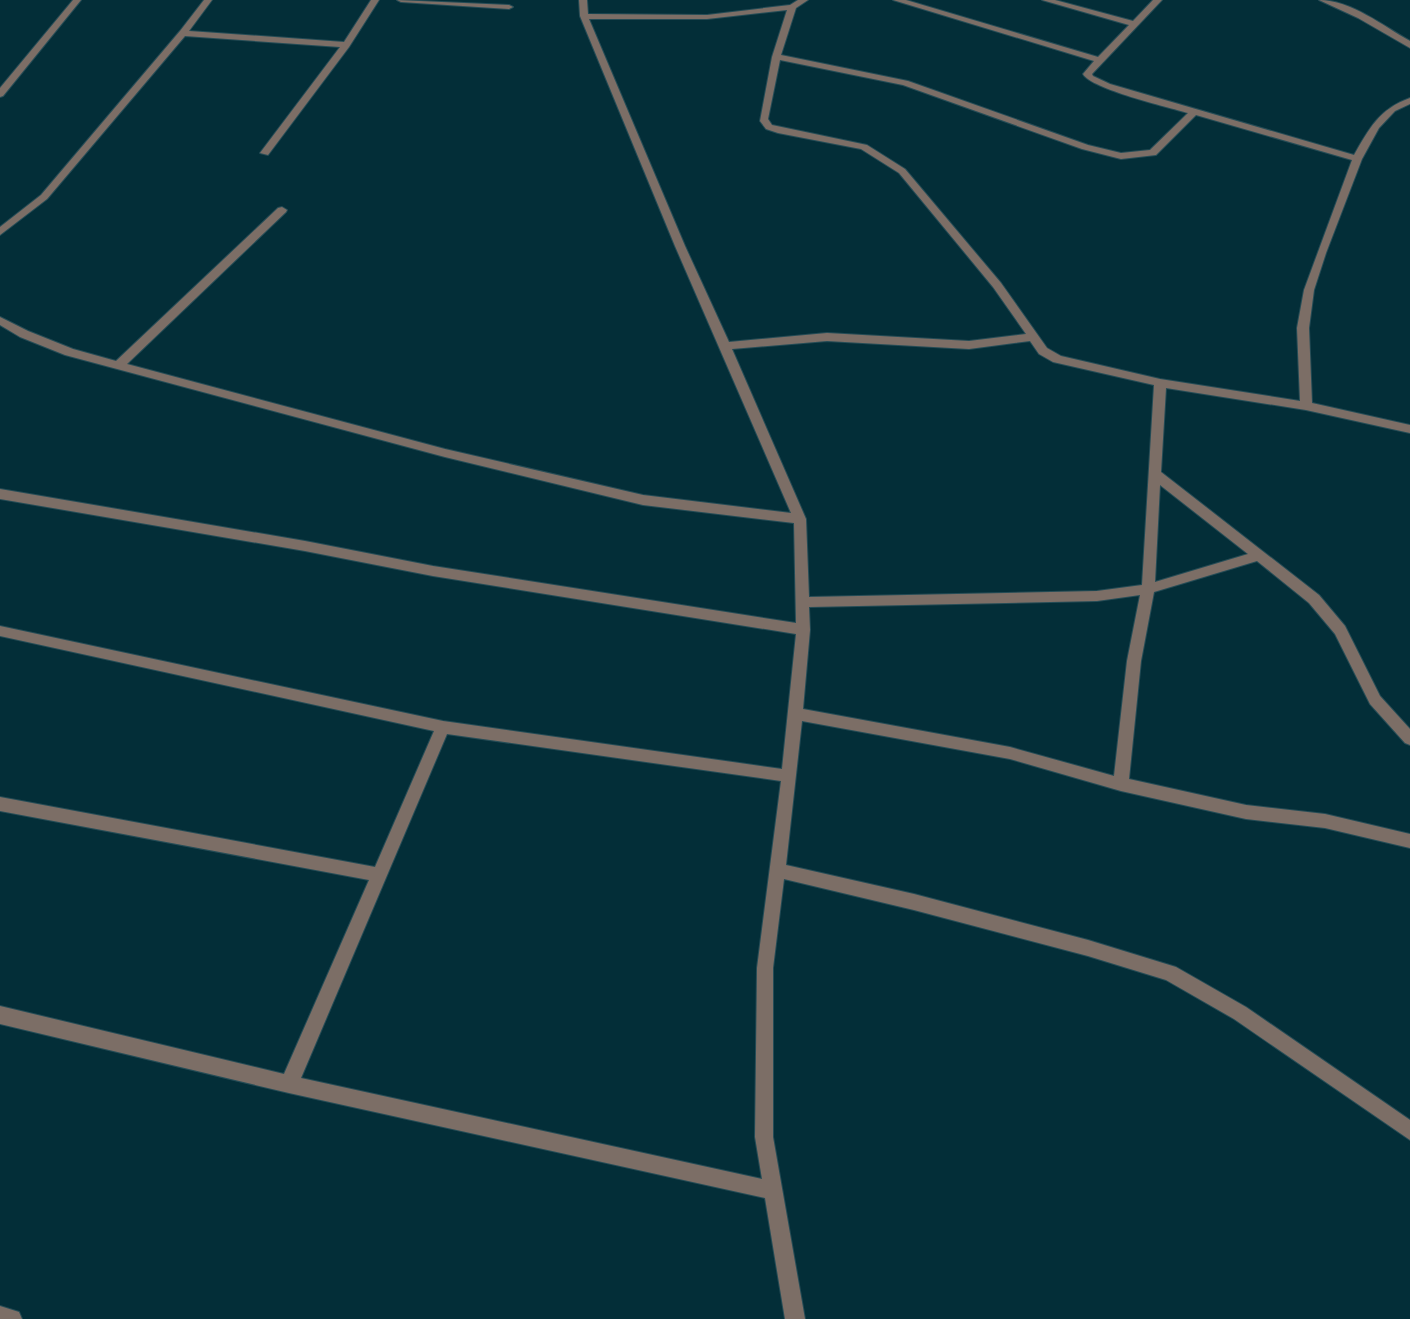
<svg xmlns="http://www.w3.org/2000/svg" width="1410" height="1319" viewBox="0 0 1410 1319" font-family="'Libre Baskerville',serif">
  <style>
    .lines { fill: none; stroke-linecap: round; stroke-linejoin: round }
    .minor-casing { stroke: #254c56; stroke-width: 2 }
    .minor { fill: #7c6e66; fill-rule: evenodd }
  </style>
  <rect width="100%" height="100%" fill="#032e38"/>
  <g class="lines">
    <defs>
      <path id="minor" d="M73,0H81L3,96L0,97V88Z
        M204,0H212L189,31L344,42L371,0H379L349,47L268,155L260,153L340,47L185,36L47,199L0,235V227L41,195L180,31Z
        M397,0L509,5L513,7L509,9L401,2Z
        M579,0H587L588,14L707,15L790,5L798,0H808L796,8L781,55L908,81L1088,145L1121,153L1150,150L1188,113C1168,107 1091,89 1083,74L1094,61L893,0H906L1098,57L1129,25L1042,0H1055L1133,21L1153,0H1162L1092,74L1093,76L1110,84L1354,155C1369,129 1379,109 1410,98V104L1395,111L1379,128L1362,159L1326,253L1314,290L1309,328L1312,403L1410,425V433L1306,410L1166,388L1161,472L1319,595L1345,626L1380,696L1410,729V745L1405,743L1370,704L1335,634L1309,603L1257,561L1154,592L1141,661L1129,779L1246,805L1325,814L1410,834V848L1325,828L1246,819L1121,791L1010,759L802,721L786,865L914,894L1088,940L1176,967L1246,1007L1410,1120V1140L1234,1019L1166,980L1088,956L914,910L784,879L773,968V1137L805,1319H785L765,1198L289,1093L0,1024V1006L284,1074L369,880L0,811V797L375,867L434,731L0,636V626L443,721L782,769L796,634L433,576L305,551L0,499V489L305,541L433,566L796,623L794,523L643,505L445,457L65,355L20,337L0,325V317L28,331L73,349L116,361L278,208L282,207L287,210L286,212L127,364L445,449L643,495L791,513L675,246L580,16ZM787,10L772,57L760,121L766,129L778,133L861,149L899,173L993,287L1026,334L969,341L827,333L729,342L685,246L589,19H707ZM780,60L903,85L1082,149L1121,159L1156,155L1196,115L1352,160L1304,290L1297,328L1300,401L1160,379L1061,356L1047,348L1001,283L905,169L867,145L772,125L768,119ZM827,341L969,349L1030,341L1039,354L1053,362L1154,385L1142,585L1097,591L809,597L806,519L732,349ZM1160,485L1248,554L1155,582ZM1140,595L1127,661L1114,776L1010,747L803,709L810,630L809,607L1097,601ZM447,734L781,781L757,968L755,1137L762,1179L301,1078Z
        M1319,0C1351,0 1383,26 1410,41V48L1358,18Z
        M0,1306L19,1312L22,1319H0Z"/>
    </defs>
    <use href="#minor" class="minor-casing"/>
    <use href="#minor" class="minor"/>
  </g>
</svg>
